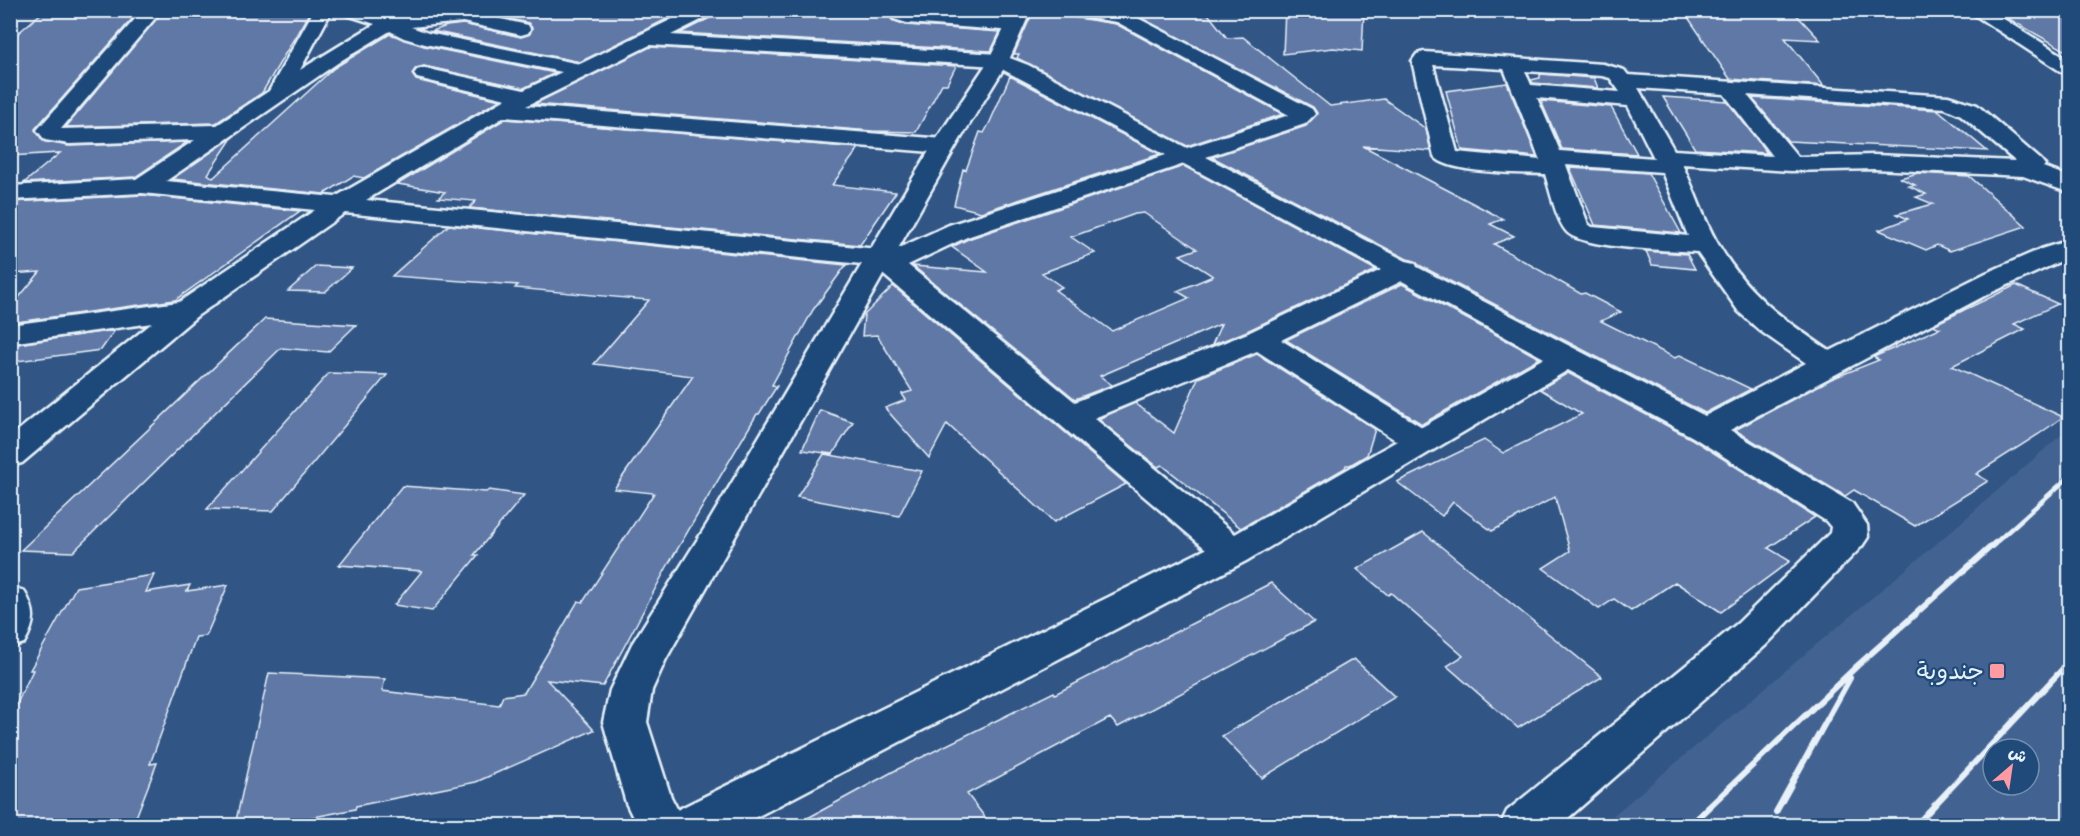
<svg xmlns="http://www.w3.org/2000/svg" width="2080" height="836" viewBox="0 0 2080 836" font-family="'Patrick Hand','Playpen Sans Arabic',sans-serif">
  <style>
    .built { fill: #426392; fill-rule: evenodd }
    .building { fill: #6178a6; stroke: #e8f1f8; stroke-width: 1.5; fill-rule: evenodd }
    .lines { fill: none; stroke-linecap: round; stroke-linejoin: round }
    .street-casing { stroke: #e8f1f8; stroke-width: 5 }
    .secondary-casing { stroke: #e8f1f8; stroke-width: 5 }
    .street { fill: #1f4a7a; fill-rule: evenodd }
    .secondary { fill: #1f4a7a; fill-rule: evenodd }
    .rail-far1 { stroke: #e8f1f8; stroke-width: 4.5 }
    .rail { stroke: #e8f1f8; stroke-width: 6 }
    .poi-dot { fill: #ff9aa2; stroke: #1f4a7a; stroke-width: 2 }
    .labels { text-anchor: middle; stroke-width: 4.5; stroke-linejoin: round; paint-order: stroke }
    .near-poi-label { font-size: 24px; fill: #e8f1f8; stroke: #1f4a7a; text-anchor: end }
  </style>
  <rect width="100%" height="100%" fill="#315686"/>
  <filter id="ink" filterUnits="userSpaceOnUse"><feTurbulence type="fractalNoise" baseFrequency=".0167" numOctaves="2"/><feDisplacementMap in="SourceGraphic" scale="12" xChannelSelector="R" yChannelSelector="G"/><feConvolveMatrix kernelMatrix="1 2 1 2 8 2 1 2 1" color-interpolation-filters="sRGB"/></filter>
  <g filter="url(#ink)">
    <path class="built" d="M2069,428V825H1602L1942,539ZM1993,749H2029V785H1993Z"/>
    <path class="building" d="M45,10H140L35,129L43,141L69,146L187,142L135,177L24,183L60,153L10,156V40Z
      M164,10H311L262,93L216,123L66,127Z
      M492,10L526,13L547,10H685L580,62L432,31L447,26L463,24L521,37L530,34L532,28L528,23L487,14Z
      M718,10H890L889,16L892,20L906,25L1000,32L991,51L680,33L714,16Z
      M964,10H1010L1008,16L962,13Z
      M1125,10H1205L1227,38L1243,37L1330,106L1384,99L1426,129L1431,151L1363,146L1503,219L1490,224L1514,236L1494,244L1581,294L1585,293L1621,312L1601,321L1675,358L1680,355L1751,389L1705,413L1419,265L1415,261L1407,259L1212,157L1306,126L1317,113L1313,107Z
      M1285,10H1364L1362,51L1333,48L1283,54Z
      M1683,10H1792L1820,40L1785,38L1824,86L1730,79Z
      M1994,10H2070V53L1995,11Z
      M1033,12L1065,14L1072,17L1116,24L1283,114L1187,146L1017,58L1019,54H1014Z
      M390,34L424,46L555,73L524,88L424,66L416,68L412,74L416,80L500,100L364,178L353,176L324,194L172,179L232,138L208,174L213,178L334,68Z
      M650,47L956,66L947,84H942L916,132L872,131L534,104Z
      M1540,74L1594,78L1598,88L1533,83L1531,80L1540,78Z
      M1010,76L1160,154L981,212L954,205L963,169L966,170L980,132L984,133L990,122Z
      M1507,83L1537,157L1462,150L1446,91Z
      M1663,97L1727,101L1767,153L1695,149Z
      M1752,98L1938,110L1987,151L1788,141Z
      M1541,101L1611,107L1637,154L1562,149Z
      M505,119L859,148L832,185L896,192L860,245L469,208L476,201L438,198L445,192L398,184Z
      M1184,166L1376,270L1247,331L1212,345L1221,324L1100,376L1112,385L1075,399L913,266L987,272L952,247L968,239ZM1144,213L1197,249L1180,255L1213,276L1177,291L1189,298L1112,331L1055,290L1062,287L1042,273L1095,253L1071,237L1135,214Z
      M1570,168L1648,173L1681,233L1595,225Z
      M1918,173L1969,176L2026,226L1950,251L1937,245L1926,250L1879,230L1908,219L1897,214L1933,204L1916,197L1926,194L1909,186L1915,185L1900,178Z
      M142,195L300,211L175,300L10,323V308L40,272L10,274V202Z
      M449,225L846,265L813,310L772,385L777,386L759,414H757L668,565L603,686L547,680L594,730L476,782L356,806L355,809L273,825H235L269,673L385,679L382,691L499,705L503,696L524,693L578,601L583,602L654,493L614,489L693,376L594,364L649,300L515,288L518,285L392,276Z
      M1646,251L1687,254L1695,269L1652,265Z
      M316,266L352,268L325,292L288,291Z
      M1402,284L1539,358L1422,424L1286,340Z
      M2016,285L2058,304L2014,324L2025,329L1952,366L2063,417L2039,434L1976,474L1988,481L1915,526L1854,490L1845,496L1735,430L1831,379L1879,360L1873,357L1876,356L1940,328L1933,325Z
      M893,286L1126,484L1054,522L947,424L929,458L885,408L906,400L902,394L912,391L877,335L862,336L864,315Z
      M265,319L356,325L328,352L281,348L73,552L21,550Z
      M115,330L101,350L10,362V345Z
      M1257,354L1375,429L1367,455L1350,465H1346L1345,468L1241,528L1162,465L1158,467L1098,419L1135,403L1174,433L1198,378Z
      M329,373L387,375L273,511L207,509Z
      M1568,373L1692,439L1815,517L1768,548L1790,561L1721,612L1675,582L1631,611L1614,599L1599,609L1543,568L1570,551L1555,497L1492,531L1453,502L1442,516L1397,482L1484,440L1503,453L1582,414L1540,389Z
      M820,410L853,422L833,454L802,450Z
      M824,454L922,471L899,516L797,497Z
      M402,486L486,492L489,490L524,495L474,555H478L432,611L394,605L422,571L339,565Z
      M1423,532L1602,677L1518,728L1447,666L1463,656L1391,593L1388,595L1357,569Z
      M154,575L146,592L190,585L187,591L228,585L206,636L196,637L150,764L157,763L133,825H10V718L33,670H30L76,587Z
      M1271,583L1314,622L1118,727L1110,718L967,794L991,825H795L894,771L1054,692L1055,694Z
      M1354,659L1395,697L1262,778L1222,736Z"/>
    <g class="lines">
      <defs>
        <path id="street" d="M143,10H162L61,129L217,125L269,91L314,10H332L300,70L375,24L344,14L341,10H370L391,17L461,10H487L482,15L528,25L530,29L528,33L521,35L463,22L411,27L428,33L580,64L691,10H716L713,14L671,35L999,54L1028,65L1187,148L1289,115L1117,22L1072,15L1063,10H1114L1130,14L1312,109L1315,114L1305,124L1206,157L1406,261L1415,263L1417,267L1705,416L1806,363L1759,330L1739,312L1697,252C1671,250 1580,249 1566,231C1556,219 1550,190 1545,174C1522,173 1447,174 1434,156L1412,61L1417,54L1424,52L1603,64L1624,70L1628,75L1948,96L1977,105L2041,160L2045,165L2043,167L2070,177V193L2023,176L1874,169L1791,171L1682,164C1695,190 1703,219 1718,244C1748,295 1782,319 1830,351L1986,273L2041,249L2070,240V257L1988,294L1730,430L1852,503L1867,525L1868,537L1862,546L1766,645L1559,826H1500L1507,811L1738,623L1830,533L1831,527L1826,521L1693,437L1568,370L1246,561L739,826H668L675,811L1206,549L872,265L345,213L197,316L22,463L10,466V437L152,323L10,343V325L179,302L315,210L142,193L10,200V186L136,179L195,140L69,144L45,140L37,130ZM390,31L404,38L425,44L562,72L524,90L424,68L417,70L414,74L417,78L506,99L335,197L166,181L342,60ZM650,45L996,66L1166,155L949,225L890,252L878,249L366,200L504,117L944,153L952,151L956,146L952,141L944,139L526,106ZM1433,65L1504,69L1540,160L1457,152ZM1525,71L1602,76L1610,78L1620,92L1531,85ZM1638,88L1724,94L1772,156L1674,150ZM1747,95L1945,108L1961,115L2015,161L1874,155L1798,157ZM1537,98L1628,106L1654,158L1560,151ZM1184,164L1381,270L1248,333L1075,402L908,265L967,237ZM1566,165L1662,172L1688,236L1592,227L1588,224ZM1402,281L1544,358L1422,427L1281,340ZM1257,351L1397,441L1235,534L1094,418Z
          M892,10L1015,19L1022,21L1024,25L1022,29L1015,31L907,23L894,19L891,15Z
          M10,586L24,591C36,611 36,622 24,643L10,647Z"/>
        <path id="secondary" d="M1013,10H1031L1009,60L956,146L666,659L652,690L647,722L671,797L686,826H637L626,803L603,722L610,690L632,644L711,518L932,146L989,60Z
          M1967,10H1989L2070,60V75L2063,73Z"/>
      </defs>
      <use href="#street" class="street-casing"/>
      <use href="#secondary" class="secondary-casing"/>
      <use href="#street" class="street"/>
      <use href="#secondary" class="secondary"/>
      <path class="rail-far1" d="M1994,544L2070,476"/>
      <path class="rail" d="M1776,812L1850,678
        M1689,826L1857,666L1995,543
        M1915,826L2070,661"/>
    </g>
  </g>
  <rect class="poi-dot" x="1989" y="663" width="16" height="16" rx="3"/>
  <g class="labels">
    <g class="near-poi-label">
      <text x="1984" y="679">جندوبة</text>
    </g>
  </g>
  <rect width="2080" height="836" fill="none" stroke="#1f4a7a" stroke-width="36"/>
  <rect x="18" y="18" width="2044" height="800" fill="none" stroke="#e8f1f8" stroke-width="2" filter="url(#ink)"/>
  <g transform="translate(2011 767) rotate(29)"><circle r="28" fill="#1f4a7a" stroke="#6f8dac" stroke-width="1.5"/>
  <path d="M0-4.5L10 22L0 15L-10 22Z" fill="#ff9aa2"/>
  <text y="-9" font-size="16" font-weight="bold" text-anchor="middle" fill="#e8f1f8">ش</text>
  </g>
</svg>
